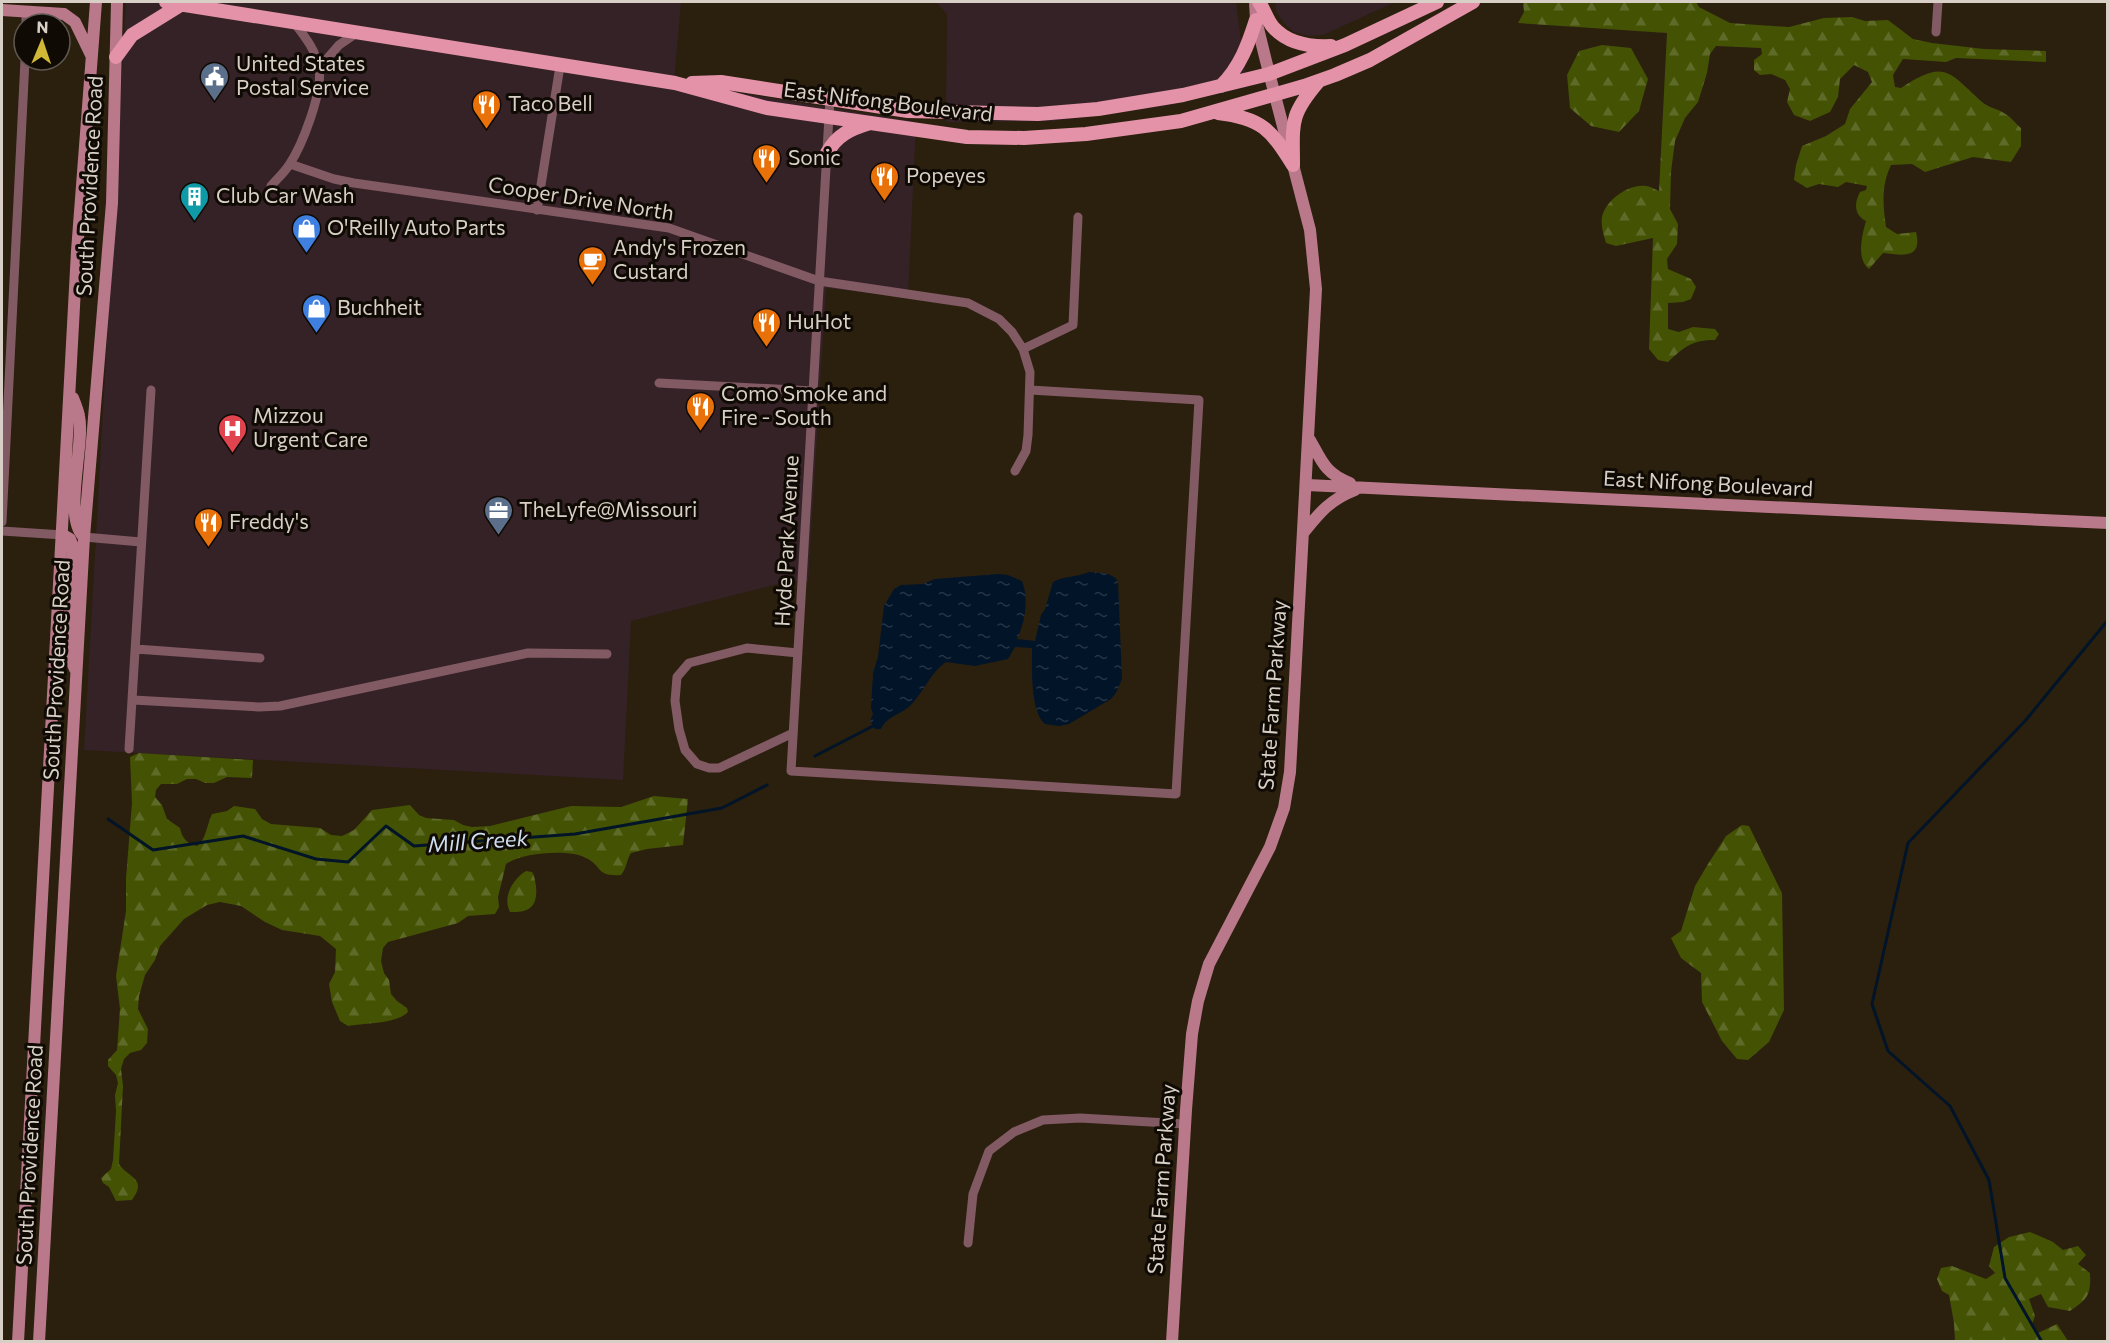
<svg xmlns="http://www.w3.org/2000/svg" width="2109" height="1343" viewBox="0 0 2109 1343" font-family="Commissioner,sans-serif">
  <style>
    .commercial { fill: #352227 }
    .forest { fill: url(#forest-firs) }
    .water { fill: url(#water-ripples) }
    .lines { fill: none; stroke-linecap: round; stroke-linejoin: round }
    .stream { stroke: #021428; stroke-width: 3 }
    .street { stroke: #825a64; stroke-width: 9 }
    .secondary { stroke: #b9798a; stroke-width: 12 }
    .primary { stroke: #e392a8; stroke-width: 14 }
    .labels { text-anchor: middle; stroke-width: 6; stroke-linejoin: round; paint-order: stroke }
    .poi-label { font-size: 21px; fill: #d8d0c6; stroke: #0f0a04; text-anchor: start }
    .street-label { font-size: 21px; fill: #d8d0c6; stroke: #0f0a04 }
    .water-label { font-size: 22px; font-style: italic; fill: #cedeef; stroke: #0f0a04 }
  </style>
  <defs>
    <pattern id="forest-firs" width="22" height="20" patternUnits="userSpaceOnUse" patternTransform="scale(1.5)"><rect width="22" height="20" fill="#445204"/><path d="M5 1l3.5 6h-7zM16 11l3.5 6h-7z" fill="#5e6a27"/></pattern>
    <pattern id="water-ripples" width="26" height="14" patternUnits="userSpaceOnUse" patternTransform="scale(1.5)"><rect width="26" height="14" fill="#021428"/><path d="M2 4q2-2 4 0t4 0M15 11q2-2 4 0t4 0" fill="none" stroke="#263546"/></pattern>
  </defs>
  <rect width="100%" height="100%" fill="#2b1f0e"/>
  <path class="commercial" d="M126,2H681L674,82L916,122L908,297L826,288L808,582L790,581L631,621L623,780L84,750Z
    M936,2H1236L1247,87L1165,106L1054,121L946,122L947,14Z
    M1275,2H1395L1323,35L1309,36L1294,32L1283,22L1276,11Z"/>
  <path class="forest" d="M1523,2H1696L1699,7L1730,23L1789,27L1824,18L1852,17L1865,21L1888,20L1913,39L1932,43L1984,49L2046,51V62L1956,58L1946,62L1903,59L1893,75L1895,87L1901,88C1945,59 1948,71 1982,102C1989,108 1999,109 2007,115C2012,118 2016,124 2021,128V146L2011,162L1973,157L1925,172L1912,164L1891,165C1881,186 1883,205 1886,227L1897,234L1916,232C1923,260 1902,255 1883,253L1869,269C1856,259 1862,235 1866,221C1854,215 1854,203 1860,192L1866,190L1867,186L1846,182L1838,187L1819,184L1807,188L1794,180L1796,165L1802,146L1826,136L1845,124L1850,109L1872,82L1868,72L1854,65L1840,79L1838,97L1830,112L1810,121L1794,115L1787,102L1790,89L1785,80L1771,74L1760,75L1754,70V60L1762,54L1761,48L1716,46L1710,54L1707,73L1698,102L1685,118L1675,141L1671,172L1670,209L1678,224L1677,244L1667,259L1668,269L1691,279L1696,287L1691,299L1683,302L1668,303V329L1679,332L1693,327L1715,329L1719,334L1715,340C1692,340 1684,347 1668,362L1658,360L1649,349L1653,238L1616,246L1606,243C1603,233 1599,221 1604,211C1611,197 1630,184 1646,186C1650,186 1656,190 1659,191L1667,33L1518,23L1524,12Z
    M1602,45L1631,48L1648,79L1639,111L1619,132L1591,126L1570,108L1567,75L1579,51Z
    M139,753L253,760L252,778L227,777L214,783H205L196,779H187L177,784H161L156,790L155,797L162,805L167,819L180,828C182,838 187,844 197,846C206,840 207,824 212,814L227,811L234,806L255,809L262,819L271,824L320,828L331,835L342,836L354,830L372,810L410,805L419,815L426,818L454,820L463,825L472,827L490,826L571,806L621,807L654,796L688,799L683,845L647,849L631,853C626,861 627,868 621,875C595,877 603,865 584,857C566,849 521,853 506,864L498,897L499,907L495,914L468,916L458,923L388,942L383,948L381,961L384,973L389,980L391,994L397,1001L407,1008L408,1012C397,1024 364,1023 348,1026L340,1021L332,1002L329,984L335,972L336,949L320,936L282,930L265,922L241,906L220,902L207,905L184,919L160,946L155,960L145,975L139,996L138,1009L148,1029L147,1043L141,1050L130,1053L124,1059L121,1069L123,1086L119,1164C128,1178 148,1178 132,1200L116,1201L109,1187L103,1183L101,1178L111,1169L113,1160L116,1111L115,1095L118,1083L116,1075L108,1066V1060L117,1050L120,1009L116,976L126,911V878L132,803L130,757Z
    M1742,825L1749,826L1782,893L1784,1010L1769,1042L1748,1060L1737,1059L1722,1041L1702,1002L1701,973L1681,958L1671,938L1681,931L1695,886L1708,864L1726,836Z
    M526,871L532,872C535,877 535,881 536,886C538,906 530,913 510,912C502,897 513,879 526,871Z
    M2030,1232L2053,1242L2063,1250L2078,1246L2086,1255L2078,1264L2090,1273C2091,1295 2088,1299 2070,1311L2048,1307L2041,1294L2029,1299L2035,1316L2032,1324L2038,1333L2057,1324L2068,1341H1955L1954,1323L1949,1295L1942,1291L1937,1279L1941,1268L1952,1266L1986,1279L1995,1273L1989,1266L1994,1247L2009,1237Z"/>
  <path class="water" d="M1089,572C1100,573 1112,572 1118,581L1122,679L1116,693L1111,699L1069,724L1059,726L1045,724C1030,711 1032,668 1032,648L1015,647L1008,659L975,666L946,662C930,673 924,692 910,706C900,715 887,716 881,729H875L870,721L873,714L871,708L873,673L878,657L884,606L894,589L901,585L923,584L935,579L998,574L1008,575L1022,581C1029,598 1025,623 1017,639L1035,641L1041,615L1045,609L1053,582C1064,576 1078,577 1089,572Z"/>
  <g class="lines">
    <path class="stream" d="M815,756L873,726
      M108,819L153,850L243,836L316,859L348,862L386,826L414,846L575,834L722,808L767,785
      M2042,1342L2005,1278L1989,1180L1950,1106L1888,1051L1872,1004L1908,843L2025,721L2108,620"/>
    <path class="street" d="M26,24V12
      M1936,32L1938,2
      M319,68L339,45L358,32
      M830,99L791,771L1176,794L1199,400L1030,390
      M290,164L334,179L354,183L669,228L819,281L968,303L999,319L1012,332L1023,349L1030,372L1028,435L1026,451L1015,471
      M271,186C277,179 284,173 289,165C302,146 323,92 319,69C317,51 303,34 293,21
      M537,210L560,66
      M1023,349L1073,325L1078,217
      M659,383L813,391
      M2,522L25,60
      M2,531L63,535
      M84,537L141,542
      M136,649L260,658
      M133,700L259,707L280,706L528,653L607,654
      M793,733L719,768H709L697,764L685,750L679,729L675,701L677,677L689,663L747,648L798,653
      M129,749L151,390
      M968,1243L973,1194L989,1151L1014,1132L1043,1120L1080,1118L1185,1124"/>
    <path class="secondary" d="M2,10L64,14L75,22L91,55
      M73,398C75,403 78,410 79,416C85,444 63,515 83,536
      M1310,440C1322,462 1326,474 1350,483
      M1307,485L2108,523
      M1304,532C1321,511 1330,500 1355,490
      M63,535L70,539L73,547L68,653L75,669
      M18,1342L77,251L96,2
      M39,1342L84,537L112,203L117,2
      M1172,1342L1186,1110L1192,1034L1198,1001L1209,964L1270,847L1284,808L1290,772L1316,289L1310,230L1266,61L1256,20L1255,2"/>
    <path class="primary" d="M166,2L675,83L767,108L967,137L1024,138L1086,134L1181,121L1304,86L1335,75L1370,60L1473,2
      M1259,2C1264,9 1267,20 1273,27C1288,44 1310,47 1331,46
      M116,57L132,35L182,4L180,2
      M692,83L721,82L908,111L1038,114L1098,109L1183,95L1269,74L1345,45L1437,2
      M1221,86C1240,67 1248,45 1256,20
      M1218,113C1262,118 1271,130 1293,165
      M827,153C837,135 850,129 870,123
      M1293,165C1293,123 1289,116 1318,82"/>
  </g>
  <defs>
    <symbol id="civic-pin" viewBox="-11 -11 22 30"><path d="M0 17L-7.5 6A9.5 9.5 0 1 1 7.5 6Z" fill="#5c6f8a" stroke="#0f0a04"/><path d="M-.6-6.5H3V-4.5H.6V-3L4-1V1h2V6H-6V1h2V-1L-.6-3ZM-1.2 2.5V6h2.4V2.5Z" fill="#fff"/></symbol>
    <symbol id="restaurant-pin" viewBox="-11 -11 22 30"><path d="M0 17L-7.5 6A9.5 9.5 0 1 1 7.5 6Z" fill="#e8710a" stroke="#0f0a04"/><path d="M-5-6h1v4h1v-4h1v4h1v-4h1v5L-1.5 .5V6h-2V.5L-5-1ZM5-6V6H3V1.5H1.5Q1.5-4 5-6Z" fill="#fff"/></symbol>
    <symbol id="building-pin" viewBox="-11 -11 22 30"><path d="M0 17L-7.5 6A9.5 9.5 0 1 1 7.5 6Z" fill="#0f9aa8" stroke="#0f0a04"/><path d="M-4-6H4V6H1V3H-1V6H-4ZM-2.5-4.3h1.7v1.8h-1.7ZM.8-4.3h1.7v1.8H.8ZM-2.5-1h1.7V.8h-1.7ZM.8-1h1.7V.8H.8Z" fill="#fff"/></symbol>
    <symbol id="shop-pin" viewBox="-11 -11 22 30"><path d="M0 17L-7.5 6A9.5 9.5 0 1 1 7.5 6Z" fill="#3f7fe0" stroke="#0f0a04"/><path d="M-5-2.5h2.3a2.7 3.5 0 0 1 5.4 0H5L5.5 6h-11ZM-1.5-2.5h3a1.5 2.3 0 0 0-3 0Z" fill="#fff"/></symbol>
    <symbol id="cafe-pin" viewBox="-11 -11 22 30"><path d="M0 17L-7.5 6A9.5 9.5 0 1 1 7.5 6Z" fill="#e8710a" stroke="#0f0a04"/><path d="M-5.5-4.5H6V0H3Q3 3.5 0 3.5H-2.5Q-5.5 3.5-5.5 0ZM3-3.2v2h1.7v-2ZM-6 4.5H4V6H-6Z" fill="#fff"/></symbol>
    <symbol id="hospital-pin" viewBox="-11 -11 22 30"><path d="M0 17L-7.5 6A9.5 9.5 0 1 1 7.5 6Z" fill="#e0444e" stroke="#0f0a04"/><path d="M-5-5h3v3.5h4V-5h3V5h-3V1.5h-4V5h-3Z" fill="#fff"/></symbol>
    <symbol id="office-pin" viewBox="-11 -11 22 30"><path d="M0 17L-7.5 6A9.5 9.5 0 1 1 7.5 6Z" fill="#5c6f8a" stroke="#0f0a04"/><path d="M-6-3h4V-5.5h4V-3h4V5H-6ZM-1-4.5V-3h2v-1.5ZM-6 0V1H6V0Z" fill="#fff"/></symbol>
  </defs>
  <g fill-rule="evenodd">
    <use href="#civic-pin" x="198" y="60" width="33" height="45"/>
    <use href="#restaurant-pin" x="470" y="88" width="33" height="45"/>
    <use href="#restaurant-pin" x="750" y="142" width="33" height="45"/>
    <use href="#restaurant-pin" x="868" y="160" width="33" height="45"/>
    <use href="#building-pin" x="178" y="180" width="33" height="45"/>
    <use href="#shop-pin" x="290" y="212" width="33" height="45"/>
    <use href="#cafe-pin" x="576" y="244" width="33" height="45"/>
    <use href="#shop-pin" x="300" y="292" width="33" height="45"/>
    <use href="#restaurant-pin" x="750" y="306" width="33" height="45"/>
    <use href="#restaurant-pin" x="684" y="390" width="33" height="45"/>
    <use href="#hospital-pin" x="216" y="412" width="33" height="45"/>
    <use href="#office-pin" x="482" y="494" width="33" height="45"/>
    <use href="#restaurant-pin" x="192" y="506" width="33" height="45"/>
  </g>
  <g class="labels">
    <g class="poi-label">
      <text x="236" y="71">United States<tspan x="236" dy="24">Postal Service</tspan></text>
      <text x="508" y="111">Taco Bell</text>
      <text x="788" y="165">Sonic</text>
      <text x="906" y="183">Popeyes</text>
      <text x="216" y="203">Club Car Wash</text>
      <text x="327" y="235">O'Reilly Auto Parts</text>
      <text x="613" y="255">Andy's Frozen<tspan x="613" dy="24">Custard</tspan></text>
      <text x="337" y="315">Buchheit</text>
      <text x="787" y="329">HuHot</text>
      <text x="721" y="401">Como Smoke and<tspan x="721" dy="24">Fire - South</tspan></text>
      <text x="253" y="423">Mizzou<tspan x="253" dy="24">Urgent Care</tspan></text>
      <text x="519" y="517">TheLyfe@Missouri</text>
      <text x="229" y="529">Freddy's</text>
    </g>
    <g class="street-label">
      <text transform="translate(888 102) rotate(7)" y="7">East Nifong Boulevard</text>
      <text transform="translate(90 186) rotate(-87)" y="7">South Providence Road</text>
      <text transform="translate(581 199) rotate(9)" y="7">Cooper Drive North</text>
      <text transform="translate(1708 484) rotate(3)" y="7">East Nifong Boulevard</text>
      <text transform="translate(787 541) rotate(-87)" y="7">Hyde Park Avenue</text>
      <text transform="translate(57 670) rotate(-87)" y="7">South Providence Road</text>
      <text transform="translate(1273 695) rotate(-86)" y="7">State Farm Parkway</text>
      <text transform="translate(30 1155) rotate(-87)" y="7">South Providence Road</text>
      <text transform="translate(1162 1179) rotate(-86)" y="7">State Farm Parkway</text>
    </g>
    <g class="water-label">
      <text transform="translate(478 841) rotate(-4)" y="8">Mill Creek</text>
    </g>
  </g>
  <rect width="2109" height="1343" fill="none" stroke="#d8d0c6" stroke-width="6"/>
  <g transform="translate(42 42) rotate(2)"><circle r="28" fill="#0f0a04" stroke="#5f5952" stroke-width="1.5"/>
  <path d="M0-4.5L10 22L0 15L-10 22Z" fill="#d0b736"/>
  <text y="-9" font-size="16" font-weight="bold" text-anchor="middle" fill="#d8d0c6">N</text>
  </g>
</svg>
